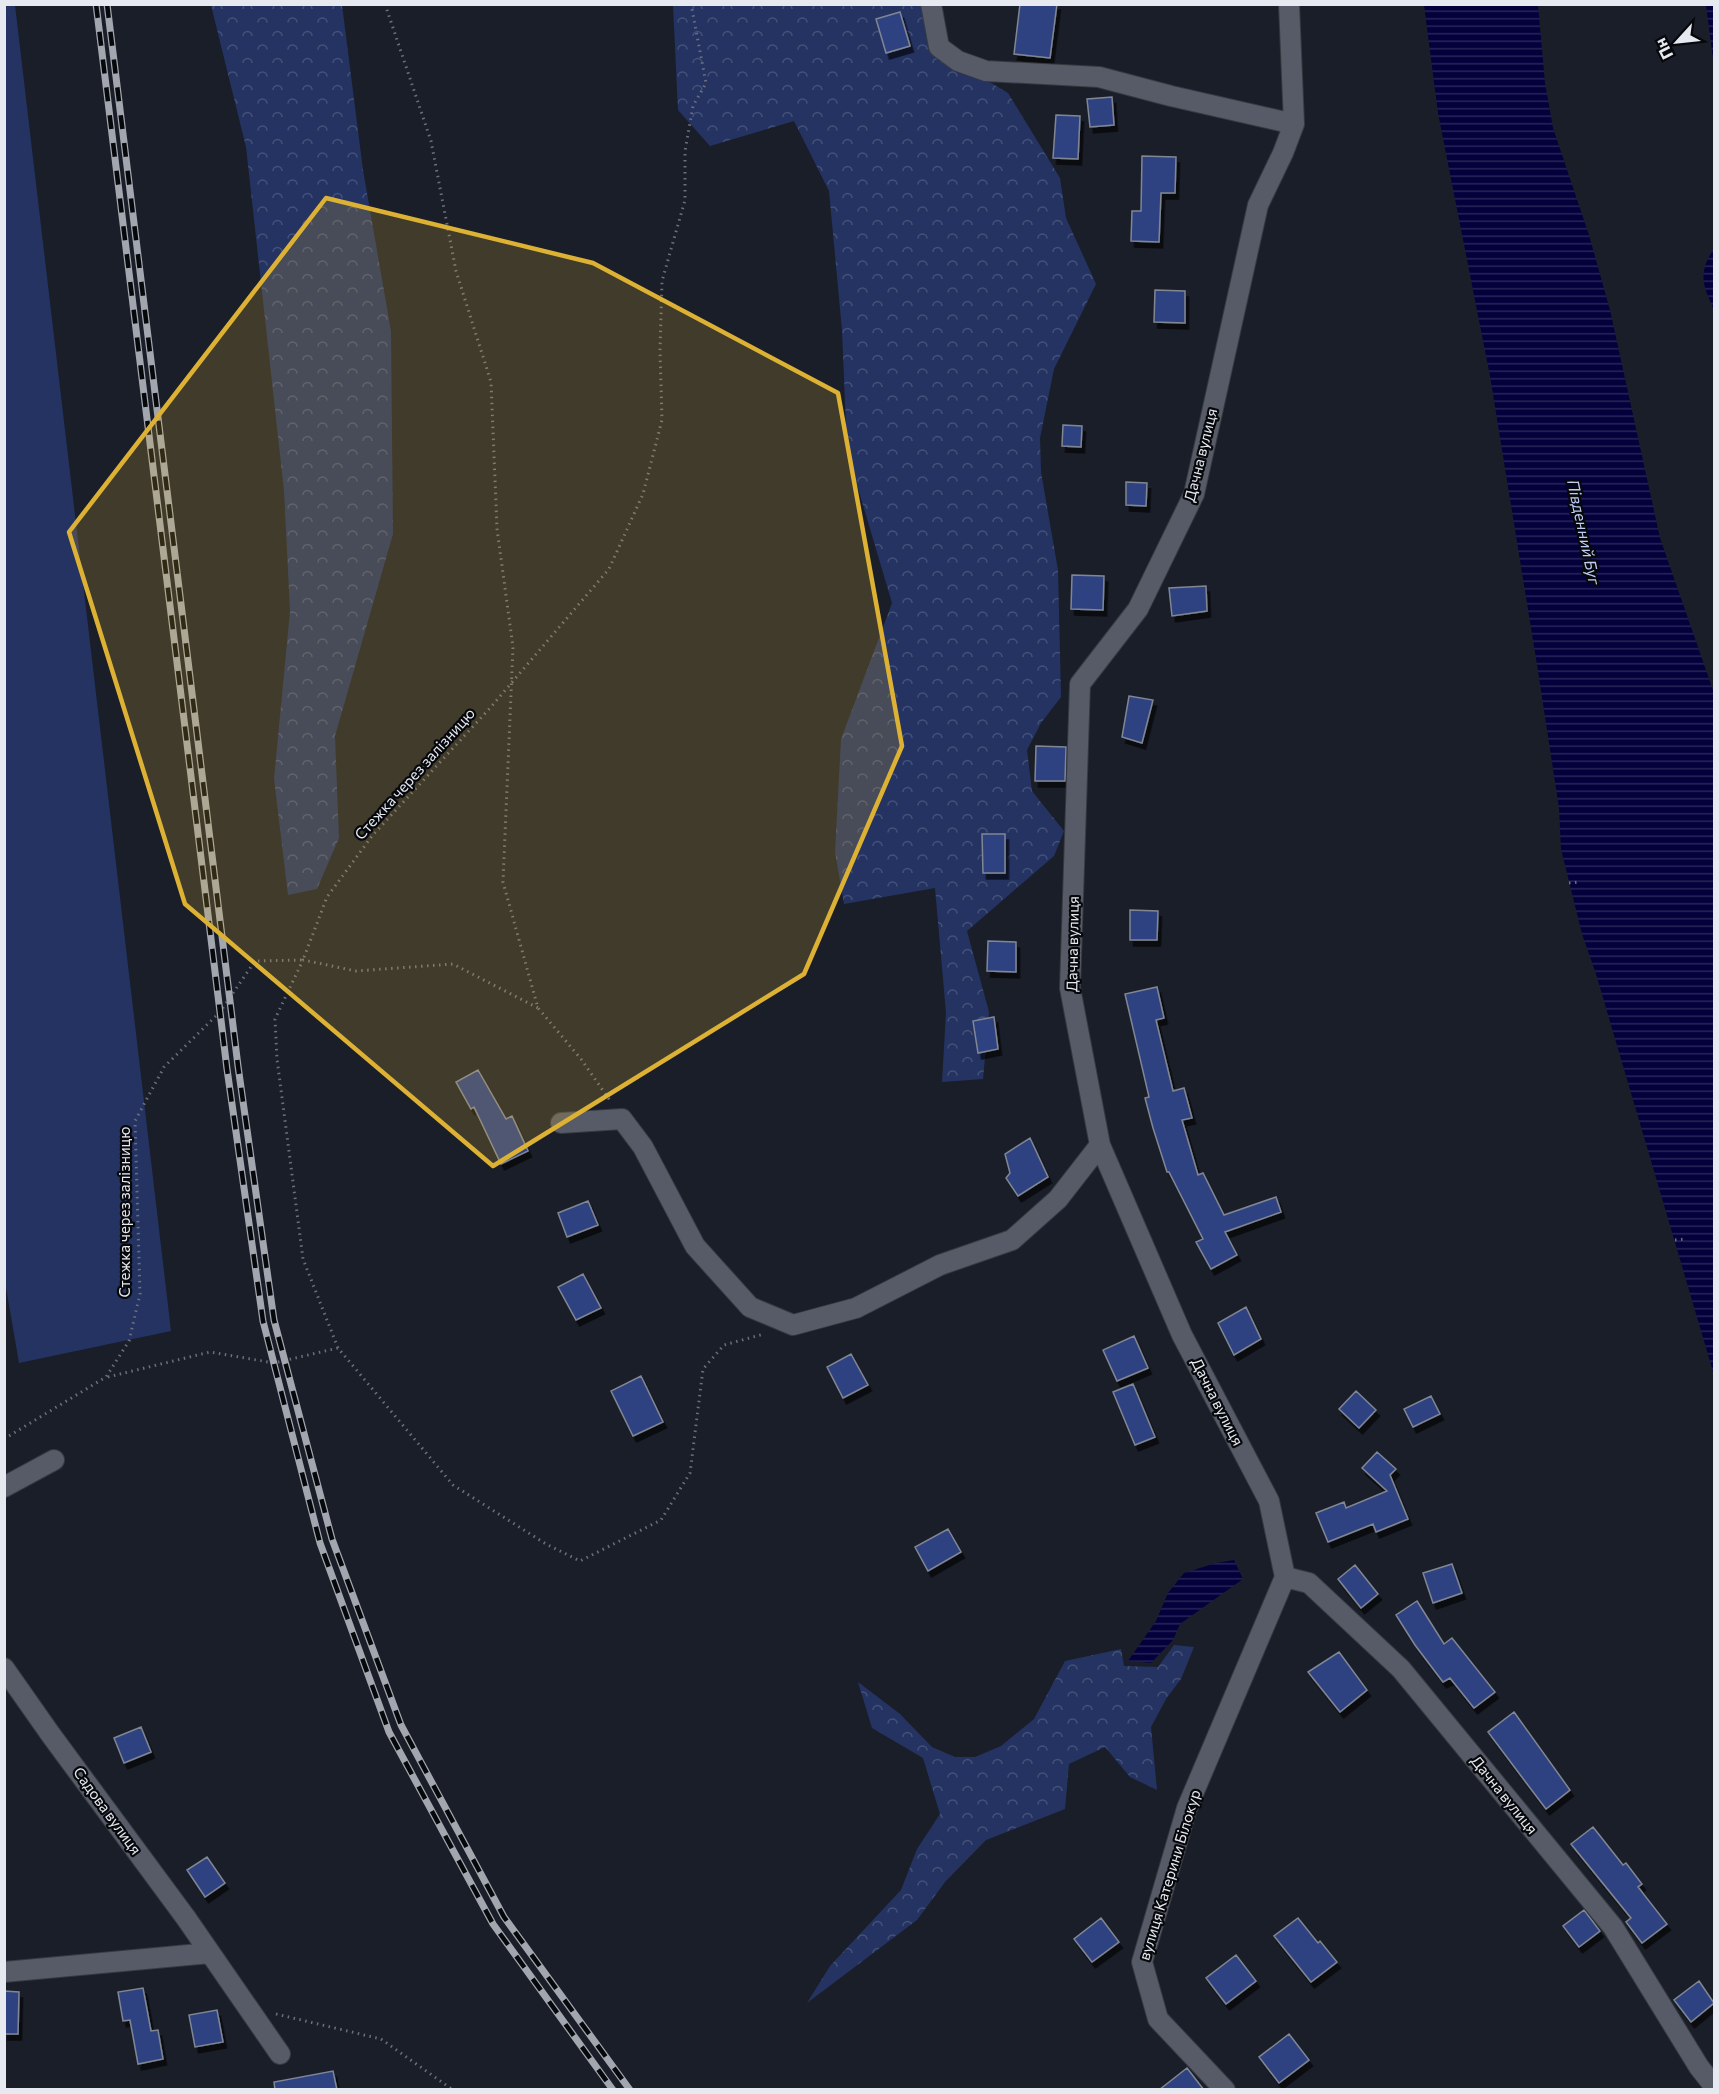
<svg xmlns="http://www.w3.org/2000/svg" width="1719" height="2094" viewBox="0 0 1719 2094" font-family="Commissioner,sans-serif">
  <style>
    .green { fill: #243362 }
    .forest { fill: url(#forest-crowns) }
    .water { fill: url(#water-rules) }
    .building { fill: #2e4282; stroke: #818693; stroke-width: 1.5; filter: url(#shadow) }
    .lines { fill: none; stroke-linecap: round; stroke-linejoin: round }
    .minor-casing { stroke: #363a41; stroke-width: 22 }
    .path { stroke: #6c6f78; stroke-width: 3; stroke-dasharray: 1.5 4.5; stroke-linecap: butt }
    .minor { stroke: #565b67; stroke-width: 20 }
    .rail-casing { stroke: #a2a6ae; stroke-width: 7 }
    .rail { stroke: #06080c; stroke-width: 4.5; stroke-dasharray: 14; stroke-linecap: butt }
    .marked { fill: #ddb133; fill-opacity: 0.2; stroke: #ddb133; stroke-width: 4.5; stroke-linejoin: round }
    .labels { text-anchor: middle; stroke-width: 4.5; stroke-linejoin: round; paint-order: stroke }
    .street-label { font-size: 15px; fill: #e6e9f0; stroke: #06080c }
    .water-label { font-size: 16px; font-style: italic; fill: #becdf3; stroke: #06080c }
  </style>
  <defs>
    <pattern id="forest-crowns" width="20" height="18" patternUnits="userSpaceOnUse" patternTransform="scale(1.5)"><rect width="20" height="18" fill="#243362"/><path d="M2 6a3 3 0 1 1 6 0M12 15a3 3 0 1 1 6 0" fill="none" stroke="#445179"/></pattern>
    <pattern id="water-rules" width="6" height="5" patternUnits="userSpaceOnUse" patternTransform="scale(1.5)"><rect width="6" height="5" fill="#03003c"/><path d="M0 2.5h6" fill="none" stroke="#282558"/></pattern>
    <filter id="shadow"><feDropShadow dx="3.5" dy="6" stdDeviation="0" flood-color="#0009"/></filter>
  </defs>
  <rect width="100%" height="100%" fill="#1a1e28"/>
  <path class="green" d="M4,5H15L171,1331L19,1363L4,1276Z"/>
  <path class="forest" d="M211,5H342L363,170L391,331L393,534L335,736L339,838L317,889L288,895L274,779L290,611L284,491L246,147Z
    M673,5H928L958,63L1008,93L1060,178L1066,218L1096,284L1054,369L1040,438L1041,472L1058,570L1061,697L1041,723L1027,750L1032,791L1064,831L1054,856L967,931L989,1012L983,1079L942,1082L946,1013L935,888L844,904L835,852L841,739L892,603L847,451L842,330L829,191L794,121L710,146L678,110Z
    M1174,1645L1194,1647L1181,1679L1166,1699L1151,1727L1157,1790L1130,1777L1105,1747L1069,1764L1065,1809L986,1840L945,1882L917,1920L807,2003L830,1966L901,1890L917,1849L940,1814L923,1758L872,1728L858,1682L900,1714L932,1747L955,1757H975L1001,1746L1034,1719L1065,1661L1121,1649L1124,1666L1158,1667Z"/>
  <path class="water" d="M1424,5H1538L1545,83L1553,128L1589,235L1610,310L1660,538L1714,693V1375L1596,974L1582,934L1561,849L1559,808L1538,671L1490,376L1438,113Z
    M1706,5H1714V67Z
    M1714,248V310C1702,283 1698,274 1714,248Z
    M1234,1560L1243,1579L1180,1624L1173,1640L1151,1663L1128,1661L1156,1621L1168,1593L1184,1573L1216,1563Z"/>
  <path class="building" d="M1020,4H1057L1050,58L1014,54Z
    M900,12L910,46L886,53L876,19Z
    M1112,97L1114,125L1090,127L1087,99Z
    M1056,115L1080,116L1078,159L1053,158Z
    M1142,156L1176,157L1175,193H1161L1159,242L1131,241L1132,211H1141Z
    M1155,290L1185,291V323L1154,322Z
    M1063,425L1082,426L1081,447L1062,446Z
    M1126,482L1147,483L1146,506L1126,505Z
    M1072,575L1104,576L1103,610L1071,609Z
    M1206,586L1207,611L1172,616L1169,588Z
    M1129,696L1153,700L1142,743L1122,737Z
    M1036,746L1066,747L1065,781H1035Z
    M982,834H1005V873H983Z
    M1130,910L1158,911L1157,940H1130Z
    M988,941L1016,942V972L987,971Z
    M1157,987L1164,1018L1156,1020L1173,1091L1184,1088L1192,1118L1182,1120L1198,1175L1203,1173L1224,1215L1276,1197L1281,1212L1225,1232L1237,1255L1211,1269L1196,1242L1203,1239L1169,1172H1167L1153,1128L1145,1098L1149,1097L1125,994Z
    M994,1017L998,1049L978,1053L973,1021Z
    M478,1070L506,1119L512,1116L528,1151L501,1164L474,1107L471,1109L456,1082Z
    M1030,1138L1048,1177L1018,1196L1006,1178L1010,1173L1005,1154Z
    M588,1201L598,1225L567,1237L558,1213Z
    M583,1274L601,1308L576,1320L558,1287Z
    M1246,1307L1261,1339L1234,1355L1218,1323Z
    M1134,1336L1148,1368L1117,1381L1103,1350Z
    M851,1354L868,1385L843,1398L827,1367Z
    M641,1376L663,1422L633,1436L611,1391Z
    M1133,1384L1155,1437L1135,1445L1113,1392Z
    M1356,1391L1376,1410L1359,1428L1339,1409Z
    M1431,1396L1440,1414L1413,1427L1404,1409Z
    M1377,1452L1396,1469L1390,1475L1408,1519L1376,1532L1373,1524L1328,1542L1316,1513L1344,1502L1346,1508L1387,1491L1362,1468Z
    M948,1529L961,1552L928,1571L915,1547Z
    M1452,1564L1462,1593L1433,1603L1423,1573Z
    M1355,1565L1378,1594L1361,1608L1338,1579Z
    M1417,1601L1444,1644L1452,1638L1495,1692L1474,1708L1450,1678L1443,1682L1415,1645L1396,1615Z
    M1339,1652L1367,1690L1340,1712L1308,1672Z
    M1514,1712L1570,1790L1546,1809L1488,1732Z
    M141,1727L151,1752L124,1763L114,1738Z
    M1593,1827L1623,1865L1626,1863L1642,1884L1638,1887L1667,1924L1642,1943L1626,1922L1631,1918L1571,1844Z
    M207,1857L225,1883L205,1897L187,1870Z
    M1584,1910L1600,1931L1579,1947L1563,1926Z
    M1101,1918L1119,1942L1092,1962L1074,1939Z
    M1298,1918L1318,1943L1320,1941L1337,1962L1311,1982L1274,1936Z
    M1236,1955L1256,1981L1226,2004L1206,1978Z
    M1699,1981L1714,2003L1691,2022L1674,2000Z
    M143,1988L151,2031L158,2030L163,2059L138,2064L130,2020L123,2021L118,1992Z
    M4,1991L19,1992L18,2034H4Z
    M217,2010L223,2042L195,2047L189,2015Z
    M1289,2034L1309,2060L1279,2083L1259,2057Z
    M1187,2068L1204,2090H1159Z
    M333,2071L337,2090H275L274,2082Z"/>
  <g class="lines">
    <defs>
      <path id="minor" d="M931,4L939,47L958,61L986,71L1099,77L1171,96L1294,124
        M561,1123L622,1119L643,1147L695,1246L750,1307L793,1325L856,1308L940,1265L1012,1240L1058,1199L1100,1145
        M4,1487L54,1460
        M1285,1577L1269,1501L1182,1335L1100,1145L1070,988L1080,684L1138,609L1194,494L1258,205L1283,153L1294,124L1289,4
        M1285,1577L1309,1583L1401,1669L1613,1927L1699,2067L1714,2086
        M4,1668L51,1735L186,1918L280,2054
        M4,1972L210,1953
        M1225,2090L1158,2019L1142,1962L1187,1808L1285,1577"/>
    </defs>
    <use href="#minor" class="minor-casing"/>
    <path class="path" d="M385,4L431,141L456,271L491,382L497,529L513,647L503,882L538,1008L581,1059L611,1102
      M1569,883L1579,882
      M1675,1240L1686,1239
      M338,1348L303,1259L277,1059L275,1019L303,960L356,971L453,964L538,1008
      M108,1377L210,1352L274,1363L338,1348L453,1485L546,1544L580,1561L661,1520L690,1473L703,1369L724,1345L764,1334
      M4,1439L106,1377L129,1341L140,1294L135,1121L164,1067L220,1012L255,961L303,960L327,897L372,836L490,708L609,569L643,494L662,420L660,351L662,281L685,200V151L693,106L706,83L691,4
      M276,2014L381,2039L453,2090"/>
    <use href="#minor" class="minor"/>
    <defs>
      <path id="rail" d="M96,4L227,1069L263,1321L320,1543L389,1732L493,1924L613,2090
        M107,4L238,1066L274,1320L332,1539L401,1725L504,1917L630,2090"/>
    </defs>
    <use href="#rail" class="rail-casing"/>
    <use href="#rail" class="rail"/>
  </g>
  <path class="marked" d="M326,198L593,263L838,393L902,746L804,974L493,1166L185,904L69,532Z"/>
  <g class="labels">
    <g class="street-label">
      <text transform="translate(1201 455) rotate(-76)" y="5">Дачна вулиця</text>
      <text transform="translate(415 774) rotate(-48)" y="5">Стежка через залізницю</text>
      <text transform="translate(1073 944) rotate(-89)" y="5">Дачна вулиця</text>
      <text transform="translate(125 1212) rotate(-90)" y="5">Стежка через залізницю</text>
      <text transform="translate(1217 1402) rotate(63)" y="5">Дачна вулиця</text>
      <text transform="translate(1504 1795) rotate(51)" y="5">Дачна вулиця</text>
      <text transform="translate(107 1811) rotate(54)" y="5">Садова вулиця</text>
      <text transform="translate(1170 1875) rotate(-73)" y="5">вулиця Катерини Білокур</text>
    </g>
    <g class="water-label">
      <text transform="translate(1584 532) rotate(78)" y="6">Південний Буг</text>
    </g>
  </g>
  <rect width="1719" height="2094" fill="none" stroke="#e6e9f0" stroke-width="12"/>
  <g transform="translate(1677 42) rotate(243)" stroke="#06080c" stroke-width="4.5" paint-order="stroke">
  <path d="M0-4.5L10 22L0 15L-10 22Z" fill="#e6e9f0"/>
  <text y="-9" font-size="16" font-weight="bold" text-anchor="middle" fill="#e6e9f0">Пн</text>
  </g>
</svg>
